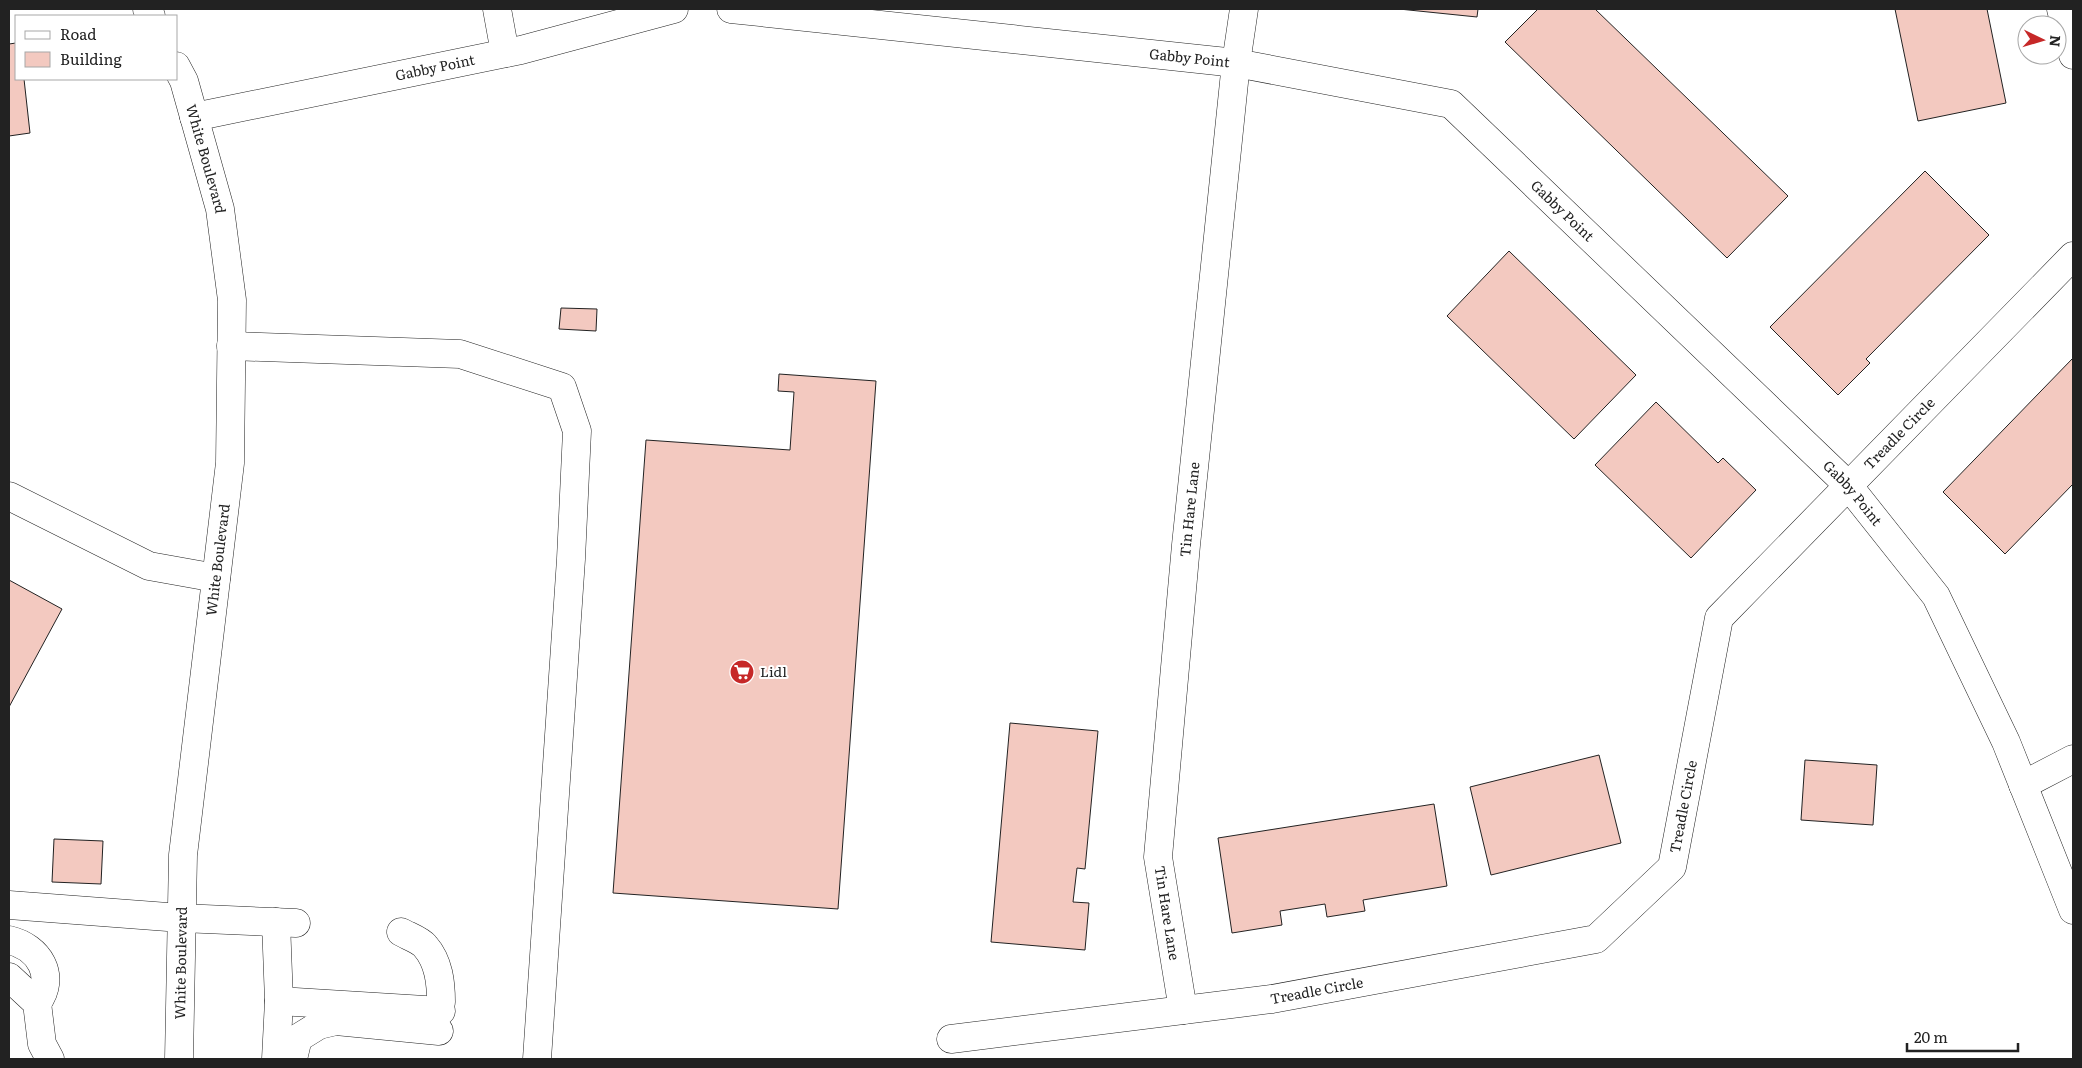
<svg xmlns="http://www.w3.org/2000/svg" width="2082" height="1068" viewBox="0 0 2082 1068" font-family="Literata,serif">
  <style>
    .building { fill: #f3c9c0; stroke: #222 }
    .lines { fill: none; stroke-linecap: round; stroke-linejoin: round }
    .minor-casing { stroke: #222; stroke-width: 29 }
    .minor { stroke: #fff; stroke-width: 28 }
    .labels { text-anchor: middle; stroke-width: 4; stroke-linejoin: round; paint-order: stroke }
    .street-label { font-size: 14px; fill: #222; stroke: #fff }
    .poi-label { font-size: 14px; fill: #222; stroke: #fff; text-anchor: start }
  </style>
  <rect width="100%" height="100%" fill="#fff"/>
  <path class="building" d="M1399,9H1478L1477,17Z
    M1538,9H1595L1788,196L1727,258L1505,42Z
    M1895,9H1987L2006,103L1918,121Z
    M16,43V79H24L30,133L9,136V44Z
    M1925,171L1989,235L1866,359L1870,363L1838,395L1770,327Z
    M1509,251L1636,375L1574,439L1447,316Z
    M561,308L597,309L596,331L559,329Z
    M2073,358V484L2005,554L1943,492Z
    M779,374L876,381L838,909L613,893L646,440L790,450L794,392L778,391Z
    M1656,402L1718,463L1723,458L1756,490L1691,558L1595,465Z
    M9,580L62,609L9,707Z
    M1010,723L1098,731L1085,869L1077,868L1073,902L1089,903L1085,950L991,942Z
    M1599,755L1621,843L1491,875L1470,787Z
    M1805,760L1877,765L1873,825L1801,820Z
    M1434,804L1447,886L1363,900L1365,911L1327,917L1325,904L1280,911L1282,925L1232,933L1218,838Z
    M54,839L103,841L101,884L52,882Z"/>
  <g class="lines">
    <defs>
      <g id="minor">
        <path d="M147,9L151,16"/>
        <path d="M497,9L505,53"/>
        <path id="s1" d="M731,9L1236,63L1451,104L1847,484L1936,596L2006,742L2073,910"/>
        <path d="M2061,9L2073,55"/>
        <path id="s2" d="M176,66L184,81L220,209L232,300L230,463L183,855L179,1059"/>
        <path id="s3" d="M194,117L521,50L674,9"/>
        <path d="M231,346L460,354L562,387L577,431L571,559L537,1059"/>
        <path d="M9,496L149,566L216,578"/>
        <path d="M2023,785L2073,759"/>
        <path d="M9,905L181,918L296,923"/>
        <path d="M276,922L279,1001L276,1059"/>
        <path d="M401,932C408,936 420,940 425,946C439,962 441,983 441,1002"/>
        <path d="M9,940C39,947 57,976 37,1003"/>
        <path d="M9,977L37,1003L42,1044L50,1059"/>
        <path d="M279,1001L441,1011"/>
        <path id="s4" d="M1183,1010L1158,857L1186,545L1236,63L1244,9"/>
        <path id="s5" d="M951,1039L1272,999L1596,939L1672,867L1719,618L2073,256"/>
        <path d="M293,1059L298,1038L319,1025L336,1021L439,1031"/>
      </g>
    </defs>
    <use href="#minor" class="minor-casing"/>
    <use href="#minor" class="minor"/>
  </g>
  <defs>
    <symbol id="supermarket-disc" viewBox="-11 -11 22 22"><circle r="9.5" fill="#c62828" stroke="#fff"/><path d="M-6-5.5h2.5l.6 2H6L4.5 2H-2.5L-4.4-4H-6ZM-1.5 3.2a1.3 1.3 0 1 0 .1 0ZM3 3.2a1.3 1.3 0 1 0 .1 0Z" fill="#fff"/></symbol>
  </defs>
  <g fill-rule="evenodd">
    <use href="#supermarket-disc" x="728" y="658" width="28" height="28"/>
  </g>
  <g class="labels">
    <g class="street-label">
      <text dy="5" stroke="none"><textPath href="#s1" startOffset="461">Gabby Point</textPath></text>
      <text dy="5" stroke="none"><textPath href="#s3" startOffset="246">Gabby Point</textPath></text>
      <text dy="5" stroke="none"><textPath href="#s2" startOffset="98">White Boulevard</textPath></text>
      <text dy="5" stroke="none"><textPath href="#s1" startOffset="881">Gabby Point</textPath></text>
      <text dy="5" stroke="none"><textPath href="#s5" startOffset="1269">Treadle Circle</textPath></text>
      <text dy="5" stroke="none"><textPath href="#s1" startOffset="1286">Gabby Point</textPath></text>
      <text dy="5" stroke="none"><textPath href="#s4" startOffset="504">Tin Hare Lane</textPath></text>
      <text transform="translate(218 560) rotate(-83)" y="5">White Boulevard</text>
      <text dy="5" stroke="none"><textPath href="#s5" startOffset="819">Treadle Circle</textPath></text>
      <text transform="translate(1167 913) rotate(81)" y="5">Tin Hare Lane</text>
      <text transform="translate(181 963) rotate(-89)" y="5">White Boulevard</text>
      <text dy="5" stroke="none"><textPath href="#s5" startOffset="369">Treadle Circle</textPath></text>
    </g>
    <g class="poi-label">
      <text x="760" y="677">Lidl</text>
    </g>
  </g>
  <rect width="2082" height="1068" fill="none" stroke="#222222" stroke-width="20"/>
  <rect x="15" y="15" width="162" height="65" fill="#ffffff" stroke="#a7a7a7"/>
  <rect x="25" y="31" width="25" height="8" fill="#ffffff" stroke="#a7a7a7"/>
  <text x="60" y="40" font-size="15" fill="#222222">Road</text>
  <rect x="25" y="52" width="25" height="15" fill="#f3c9c0" stroke="#a7a7a7"/>
  <text x="60" y="65" font-size="15" fill="#222222">Building</text>
  <g transform="translate(2042 40) rotate(95)"><circle r="24" fill="#ffffff" stroke="#a7a7a7"/>
  <path d="M0-4L9 19L0 12L-9 19Z" fill="#c62828"/>
  <text y="-8" font-size="14" font-weight="bold" text-anchor="middle" fill="#222222">N</text>
  </g>
  <path d="M1907 1043v8h111v-8" fill="none" stroke="#222222" stroke-width="2.5"/>
  <text x="1914" y="1043" font-size="15" fill="#222222" stroke="#ffffff" stroke-width="4" paint-order="stroke">20 m</text>
</svg>
